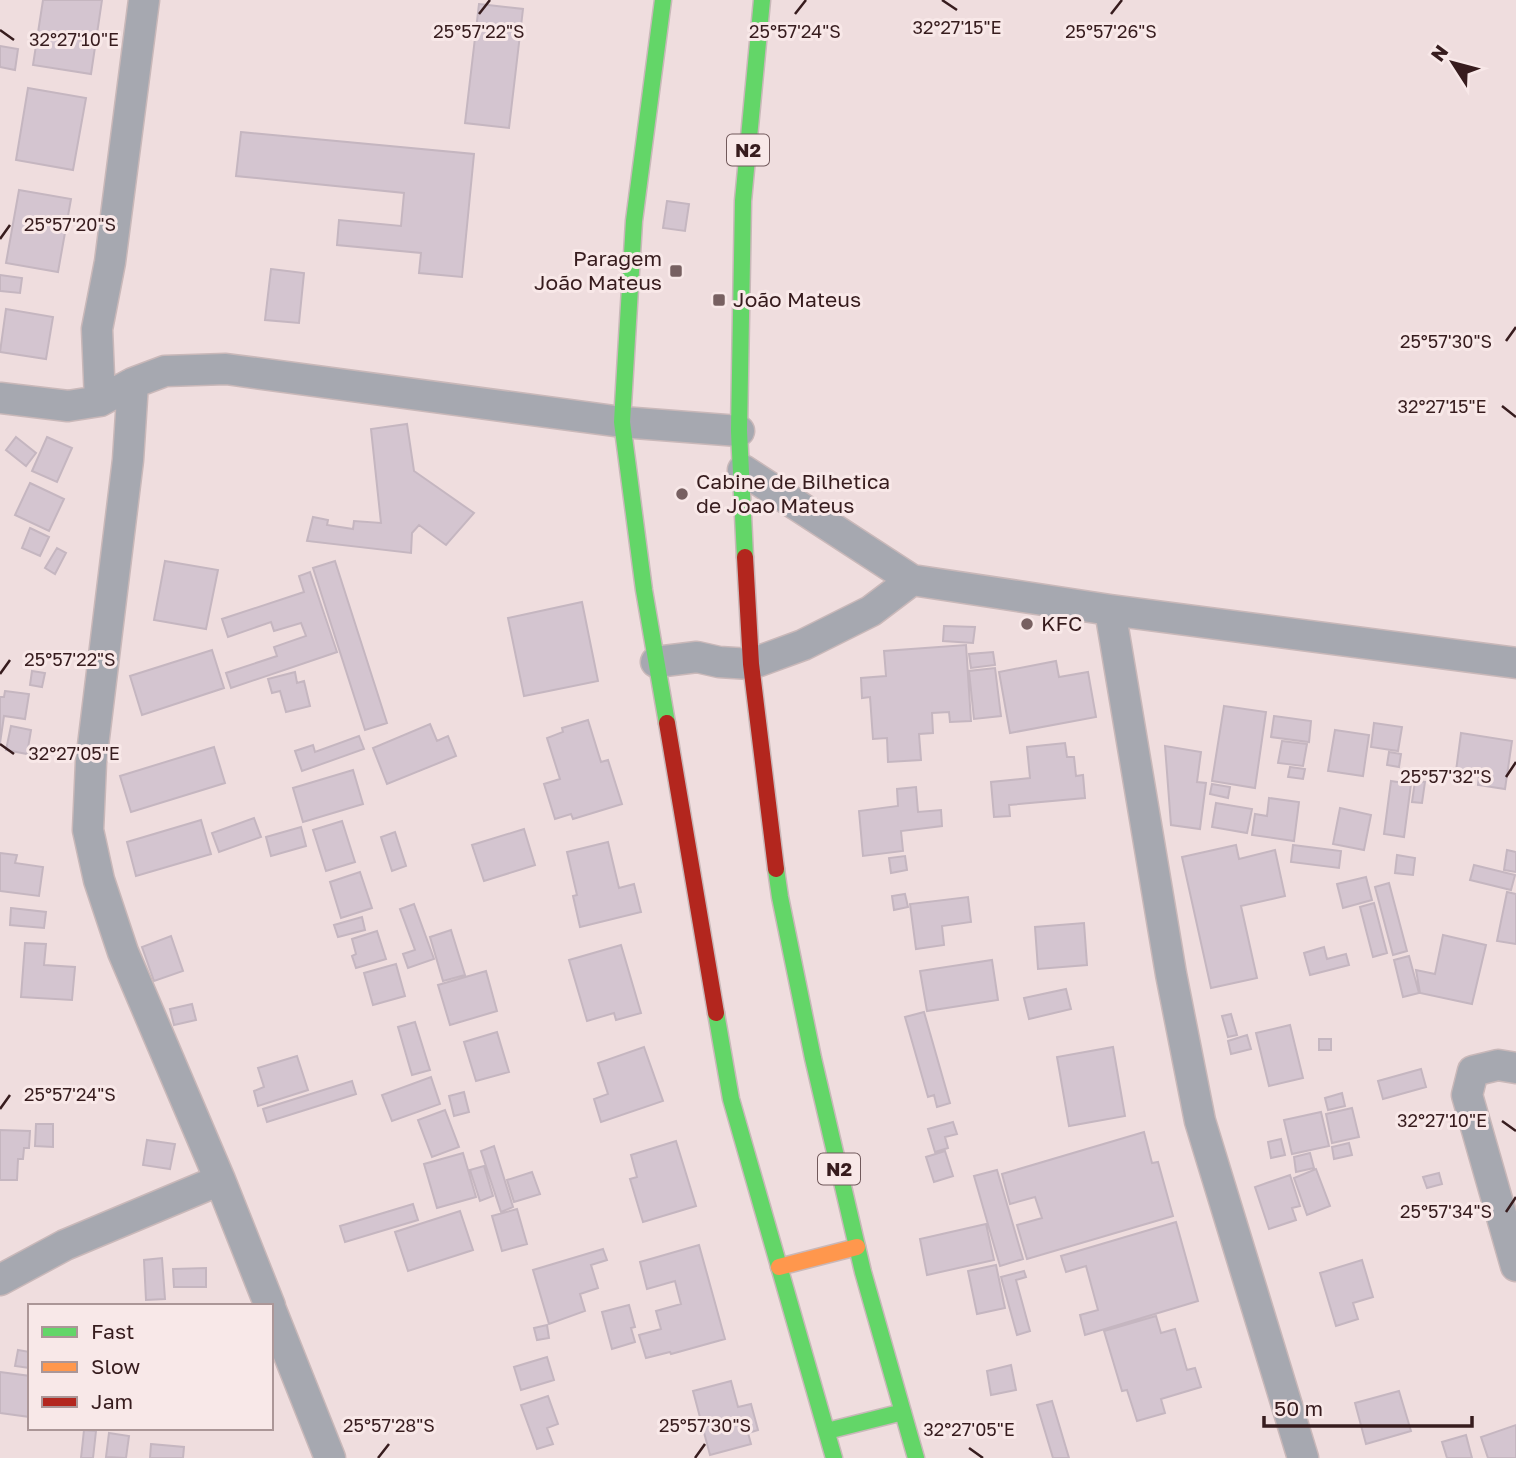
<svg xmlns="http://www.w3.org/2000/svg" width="1516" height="1458" viewBox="0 0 1516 1458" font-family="'Golos Text',sans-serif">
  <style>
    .building { fill: #d4c5d0; stroke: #c5b6c0; stroke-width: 2 }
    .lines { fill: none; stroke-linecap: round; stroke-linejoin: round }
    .street-casing { stroke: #c9b8b9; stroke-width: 33 }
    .fast-casing { stroke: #c9b8b9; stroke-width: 19 }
    .slow-casing { stroke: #c9b8b9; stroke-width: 19 }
    .jam-casing { stroke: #c9b8b9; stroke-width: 19 }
    .street { stroke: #a6a8b0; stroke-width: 30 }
    .fast { stroke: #63d668; stroke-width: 16 }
    .slow { stroke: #ff974d; stroke-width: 16 }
    .jam { stroke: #b3261e; stroke-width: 16 }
    .ticks { fill: none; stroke: #371c1e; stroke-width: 2.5 }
    .poi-dot { fill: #776061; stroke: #f8e8e8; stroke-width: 2.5 }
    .labels { text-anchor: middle; stroke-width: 6; stroke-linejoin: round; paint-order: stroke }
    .shield { fill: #f8e8e8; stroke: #71595b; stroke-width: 2 }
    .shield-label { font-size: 19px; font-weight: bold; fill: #371c1e }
    .poi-label { font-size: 21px; fill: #371c1e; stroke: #f8e8e8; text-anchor: start }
    .ticks-label { font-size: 18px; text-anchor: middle; fill: #371c1e; stroke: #f8e8e8; stroke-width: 6; stroke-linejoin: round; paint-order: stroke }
  </style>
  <rect width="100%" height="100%" fill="#efddde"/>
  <path class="building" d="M43,0H102L91,74L33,65Z
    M479,4L523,9L509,128L465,123Z
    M0,46L18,49L15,70L0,67Z
    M28,88L86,98L73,170L16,160Z
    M241,132L474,154L462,277L419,273L421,253L337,245L339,220L401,226L404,193L236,176Z
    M19,190L71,199L58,272L6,263Z
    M667,201L689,204L685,231L663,228Z
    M271,269L304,273L299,323L265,320Z
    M0,275L22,278L20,293L0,291Z
    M6,309L53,317L46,359L0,352Z
    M407,424L414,471L474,513L446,545L419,525L412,533L411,553L307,541L313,517L328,520L327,525L353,529L354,521L381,523L371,429Z
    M16,437L36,453L26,466L6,450Z
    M47,437L72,448L57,482L32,471Z
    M30,483L64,499L49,531L15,515Z
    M30,528L49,537L40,556L22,548Z
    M57,548L66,553L55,574L45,568Z
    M165,561L218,570L206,629L154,620Z
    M335,561L387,723L365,730L313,568Z
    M310,572L337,652L231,688L226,673L277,656L274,647L306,636L301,623L274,631L271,622L228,637L222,619L304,592L299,576Z
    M582,602L598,681L524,696L508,618Z
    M944,626L975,627L973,643L943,641Z
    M966,645L971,721L950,722L949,712L932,713L933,733L919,734L921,760L888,762L887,738L873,739L870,697L862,698L861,678L886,676L884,651Z
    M212,650L224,688L142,715L130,676Z
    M993,652L995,665L971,668L969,654Z
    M1056,661L1059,677L1088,672L1096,717L1010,733L999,672Z
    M995,668L1001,716L974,719L969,671Z
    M32,671L45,673L42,687L30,685Z
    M295,672L297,683L304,681L310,706L286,712L280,691L272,693L268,679Z
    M5,691L29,694L25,719L4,716L0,743V697H4Z
    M1224,706L1266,712L1255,788L1212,781Z
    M1274,716L1311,721L1309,742L1271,737Z
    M588,720L601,762L608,760L622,804L573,819L571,814L555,819L544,784L560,779L547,738L563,732L562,728Z
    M1374,723L1402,727L1398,751L1371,747Z
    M430,724L437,741L448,736L456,756L387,784L373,748Z
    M11,726L31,730L27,754L6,750Z
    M1335,730L1369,735L1363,776L1328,771Z
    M1461,733L1512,741L1505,789L1478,785L1479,775L1456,771Z
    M359,736L364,749L302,771L295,751L313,745L315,752Z
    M1282,741L1307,744L1303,766L1278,763Z
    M1065,743L1067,757H1074L1076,776L1083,775L1085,798L1009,805L1010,816L994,817L991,782L1030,778L1027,747Z
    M1165,746L1201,752L1197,782L1206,783L1200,829L1171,825Z
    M214,747L225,783L131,812L120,776Z
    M1389,752L1401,754L1399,767L1387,765Z
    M1290,767L1305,769L1303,779L1288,777Z
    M353,770L363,804L303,822L293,788Z
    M1391,781L1411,784L1404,837L1384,834Z
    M1415,781L1425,782L1422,803L1412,802Z
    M1212,784L1230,787L1228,798L1210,794Z
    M916,787L918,812L941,810L942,826L901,831L903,851L863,856L859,811L898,806L897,789Z
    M1269,798L1299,802L1294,841L1252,835L1255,814L1267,816Z
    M1216,803L1252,809L1247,833L1212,827Z
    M1340,808L1371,815L1364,850L1333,844Z
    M254,818L261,837L219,852L212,833Z
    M201,820L211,854L136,876L127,842Z
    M342,821L355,862L326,871L313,830Z
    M301,827L306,846L271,856L266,837Z
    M524,829L535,865L484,881L472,845Z
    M395,832L406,866L392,871L381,837Z
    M608,842L619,888L634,884L641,912L580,927L573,896L577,895L567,852Z
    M1236,845L1239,859L1275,850L1285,896L1241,906L1257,978L1211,988L1182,857Z
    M1293,845L1341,851L1339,868L1291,862Z
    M1507,850L1516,852V872L1504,870Z
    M0,853L17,855L15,863L43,867L39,896L0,891Z
    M1397,855L1415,858L1413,875L1395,873Z
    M905,856L907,870L891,873L889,858Z
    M1474,865L1515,875L1511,890L1470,880Z
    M360,872L372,908L341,918L330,882Z
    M1366,877L1372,900L1343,908L1337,884Z
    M1389,883L1407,951L1393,955L1375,887Z
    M1507,892L1516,894V944L1497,941Z
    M905,894L908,907L894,910L892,896Z
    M968,897L971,922L942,926L944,945L916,949L910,904Z
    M1374,903L1387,953L1373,957L1360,907Z
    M414,904L434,959L408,968L403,954L415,950L400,909Z
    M11,908L46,912L44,928L10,925Z
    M362,917L365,930L338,937L334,925Z
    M1084,923L1087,965L1038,969L1035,927Z
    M451,930L465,975L443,981L430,937Z
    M377,931L386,959L356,968L352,956L356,954L352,939Z
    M1443,935L1486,945L1472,1004L1420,993L1416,970L1435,974Z
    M171,936L183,971L154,981L142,947Z
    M25,943L46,944L44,965L75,967L72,1000L21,997Z
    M621,945L641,1013L616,1020L614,1013L587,1021L569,960Z
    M1324,947L1327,959L1346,954L1349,965L1310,975L1304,953Z
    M1409,956L1419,993L1403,997L1394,960Z
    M992,960L998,1000L927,1011L920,971Z
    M396,964L405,996L373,1005L364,973Z
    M486,971L497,1011L450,1025L438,985Z
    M1066,989L1071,1009L1029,1019L1024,998Z
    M192,1004L196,1020L174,1025L170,1009Z
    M924,1012L950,1103L937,1107L934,1095L928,1097L905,1017Z
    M1231,1014L1237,1035L1228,1037L1222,1016Z
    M415,1022L430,1070L412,1075L398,1027Z
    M1290,1025L1303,1078L1269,1086L1256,1033Z
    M497,1032L509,1072L476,1081L464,1042Z
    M1247,1035L1251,1049L1231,1054L1228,1041Z
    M1319,1039H1331V1050H1319Z
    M644,1047L663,1101L601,1122L594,1099L608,1094L598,1063Z
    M1113,1047L1125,1116L1069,1126L1057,1057Z
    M297,1056L308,1090L258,1106L254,1091L264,1087L258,1068Z
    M1421,1069L1426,1087L1383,1099L1378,1081Z
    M431,1077L440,1104L392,1121L382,1095Z
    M352,1081L356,1094L267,1122L263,1109Z
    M464,1092L469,1112L454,1116L449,1096Z
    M1342,1093L1345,1106L1328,1110L1325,1098Z
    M1352,1108L1359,1137L1332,1143L1326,1114Z
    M445,1110L459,1147L432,1157L418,1120Z
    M1321,1112L1329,1146L1292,1154L1284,1120Z
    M953,1122L957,1134L945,1137L948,1148L935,1152L928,1129Z
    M36,1124H53V1147L35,1146Z
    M0,1130L30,1131L29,1148H24L23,1159H18L17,1180H0Z
    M1144,1132L1152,1163L1158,1162L1173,1216L1027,1259L1017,1225L1042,1218L1035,1197L1010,1204L1002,1174Z
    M1281,1139L1285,1155L1271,1158L1268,1142Z
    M147,1140L175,1144L170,1169L143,1165Z
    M676,1141L696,1206L643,1222L630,1179L637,1177L631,1155Z
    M1349,1143L1352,1155L1334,1159L1332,1147Z
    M494,1146L513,1207L501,1212L481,1151Z
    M945,1151L953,1176L934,1182L926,1157Z
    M463,1153L476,1197L437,1208L424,1164Z
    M1310,1153L1314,1168L1296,1172L1294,1157Z
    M484,1166L493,1196L480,1201L470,1170Z
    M1316,1169L1330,1206L1307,1215L1294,1178Z
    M997,1170L1023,1259L1000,1266L974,1176Z
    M532,1172L540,1194L514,1202L507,1180Z
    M1439,1173L1442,1184L1427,1188L1423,1177Z
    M1290,1175L1300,1206L1292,1208L1296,1220L1269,1229L1255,1187Z
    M413,1204L418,1220L345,1242L340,1226Z
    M517,1209L527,1244L502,1251L492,1216Z
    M460,1211L473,1250L408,1271L395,1232Z
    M1176,1222L1198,1301L1085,1335L1080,1315L1098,1310L1086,1266L1066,1272L1061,1256Z
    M986,1224L994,1260L927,1275L920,1239Z
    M699,1245L725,1339L671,1354L670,1352L646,1358L639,1335L661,1329L656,1311L681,1304L675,1281L647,1289L640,1262Z
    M603,1249L607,1260L591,1265L598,1288L580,1294L585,1311L549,1324L533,1270Z
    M162,1258L165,1299L146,1300L144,1260Z
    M1362,1260L1373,1297L1353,1303L1358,1319L1336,1326L1320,1273Z
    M996,1265L1005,1308L977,1314L968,1271Z
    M206,1268V1287H174L173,1269Z
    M1024,1271L1026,1277L1016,1280L1030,1331L1017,1335L1001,1277Z
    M629,1305L635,1327L631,1328L635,1342L612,1349L602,1312Z
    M1156,1316L1161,1333L1175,1329L1187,1370L1195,1368L1201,1387L1161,1399L1165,1413L1137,1421L1127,1390L1122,1391L1104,1331Z
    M547,1325L549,1338L537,1340L534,1328Z
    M18,1350L30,1352V1368L15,1366Z
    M547,1357L554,1380L521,1390L514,1367Z
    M1011,1365L1016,1390L991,1395L987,1371Z
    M0,1372L30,1376V1417L0,1413Z
    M731,1381L738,1407L751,1404L758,1430L748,1433L751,1444L710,1455L693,1391Z
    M1399,1391L1411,1431L1366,1444L1355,1403Z
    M548,1396L558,1424L547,1428L553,1444L537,1449L521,1405Z
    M1052,1401L1069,1458H1053L1037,1405Z
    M1516,1425V1458H1488L1481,1437Z
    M84,1430L96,1431L93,1458H81Z
    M109,1433L129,1436L126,1458L106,1457Z
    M1466,1435L1472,1458H1447L1442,1442Z
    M151,1444L184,1447L183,1458H150Z"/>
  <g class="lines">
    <defs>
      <path id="street" d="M133,383L128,460L91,762L88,830L99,880L123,952L220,1180L270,1306
        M0,398L68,406L100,401L133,383L165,371L226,369L622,422L739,431
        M100,401L97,329L110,262L144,0
        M743,470L912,580L1110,610L1516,663
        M1110,610L1171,974L1200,1121L1303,1458
        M656,662L697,657L719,662L751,664L803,645L871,611L912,580
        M1516,1068L1498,1065L1473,1071L1467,1095L1516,1266
        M0,1280L65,1245L220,1180
        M271,1310L330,1458"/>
      <path id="fast" d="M663,0L634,221L622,422L644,590L667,723
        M745,557L739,431L743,201L762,0
        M776,869L780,897L813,1058L863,1272L916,1458
        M716,1013L731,1099L834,1458
        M827,1431L903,1412"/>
      <path id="slow" d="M779,1267L857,1247"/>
      <path id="jam" d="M745,557L751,664L776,869
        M667,723L716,1013"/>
    </defs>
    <use href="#street" class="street-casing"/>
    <use href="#fast" class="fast-casing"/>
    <use href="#slow" class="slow-casing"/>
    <use href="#jam" class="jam-casing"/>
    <use href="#street" class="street"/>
    <use href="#fast" class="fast"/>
    <use href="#slow" class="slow"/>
    <use href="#jam" class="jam"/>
  </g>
  <path class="ticks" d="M942,0L957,10M479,14L490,0M795,14L806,0M1111,14L1122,0M0,30L14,40M0,239L10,225M1506,341L1516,327M1502,406L1516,417M0,674L10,660M0,744L14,754M1506,777L1516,762M0,1109L10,1095M1502,1121L1516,1131M1506,1212L1516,1197M969,1448L983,1458M378,1458L389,1444M695,1458L705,1444"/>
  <g class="poi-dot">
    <rect x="669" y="264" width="14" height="14" rx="3.5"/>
    <rect x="712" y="293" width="14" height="14" rx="3.5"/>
    <circle cx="682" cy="494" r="7"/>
    <circle cx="1027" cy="624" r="7"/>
  </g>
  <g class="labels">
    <g class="shield">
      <rect x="727" y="134.5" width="42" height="31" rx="5"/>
      <rect x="818" y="1153.5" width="42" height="31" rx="5"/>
    </g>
    <g class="shield-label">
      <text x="748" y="157">N2</text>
      <text x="839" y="1176">N2</text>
    </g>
    <g class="poi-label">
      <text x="662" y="266" text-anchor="end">Paragem<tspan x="662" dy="24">João Mateus</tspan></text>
      <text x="733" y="307">João Mateus</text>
      <text x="696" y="489">Cabine de Bilhetica<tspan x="696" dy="24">de Joao Mateus</tspan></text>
      <text x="1041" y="631">KFC</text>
    </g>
  </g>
  <g class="ticks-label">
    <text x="957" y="34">32°27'15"E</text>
    <text x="479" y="38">25°57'22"S</text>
    <text x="795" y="38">25°57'24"S</text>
    <text x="1111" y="38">25°57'26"S</text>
    <text x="74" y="46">32°27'10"E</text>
    <text x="70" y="231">25°57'20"S</text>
    <text x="1446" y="348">25°57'30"S</text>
    <text x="1442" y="413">32°27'15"E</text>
    <text x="70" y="666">25°57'22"S</text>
    <text x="74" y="760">32°27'05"E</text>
    <text x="1446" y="783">25°57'32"S</text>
    <text x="70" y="1101">25°57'24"S</text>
    <text x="1442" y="1127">32°27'10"E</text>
    <text x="1446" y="1218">25°57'34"S</text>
    <text x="389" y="1432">25°57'28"S</text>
    <text x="705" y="1432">25°57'30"S</text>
    <text x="969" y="1436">32°27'05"E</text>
  </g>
  <rect x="28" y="1304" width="245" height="126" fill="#f8e8e8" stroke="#ab9697" stroke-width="2"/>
  <rect x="42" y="1327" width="35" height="10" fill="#63d668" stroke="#ab9697" stroke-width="2"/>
  <text x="91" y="1339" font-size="21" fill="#371c1e">Fast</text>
  <rect x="42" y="1362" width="35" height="10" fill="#ff974d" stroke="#ab9697" stroke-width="2"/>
  <text x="91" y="1374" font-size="21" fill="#371c1e">Slow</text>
  <rect x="42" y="1397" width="35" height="10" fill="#b3261e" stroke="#ab9697" stroke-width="2"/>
  <text x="91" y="1409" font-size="21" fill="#371c1e">Jam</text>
  <g transform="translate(1453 63) rotate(306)" stroke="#f8e8e8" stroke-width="5" paint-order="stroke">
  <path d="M0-5L12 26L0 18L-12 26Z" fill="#371c1e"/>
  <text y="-10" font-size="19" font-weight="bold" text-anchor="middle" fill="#371c1e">N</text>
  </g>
  <path d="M1264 1416v10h208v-10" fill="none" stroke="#371c1e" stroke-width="3.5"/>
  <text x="1274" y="1416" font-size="21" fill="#371c1e" stroke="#f8e8e8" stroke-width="5" paint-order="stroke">50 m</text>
</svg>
